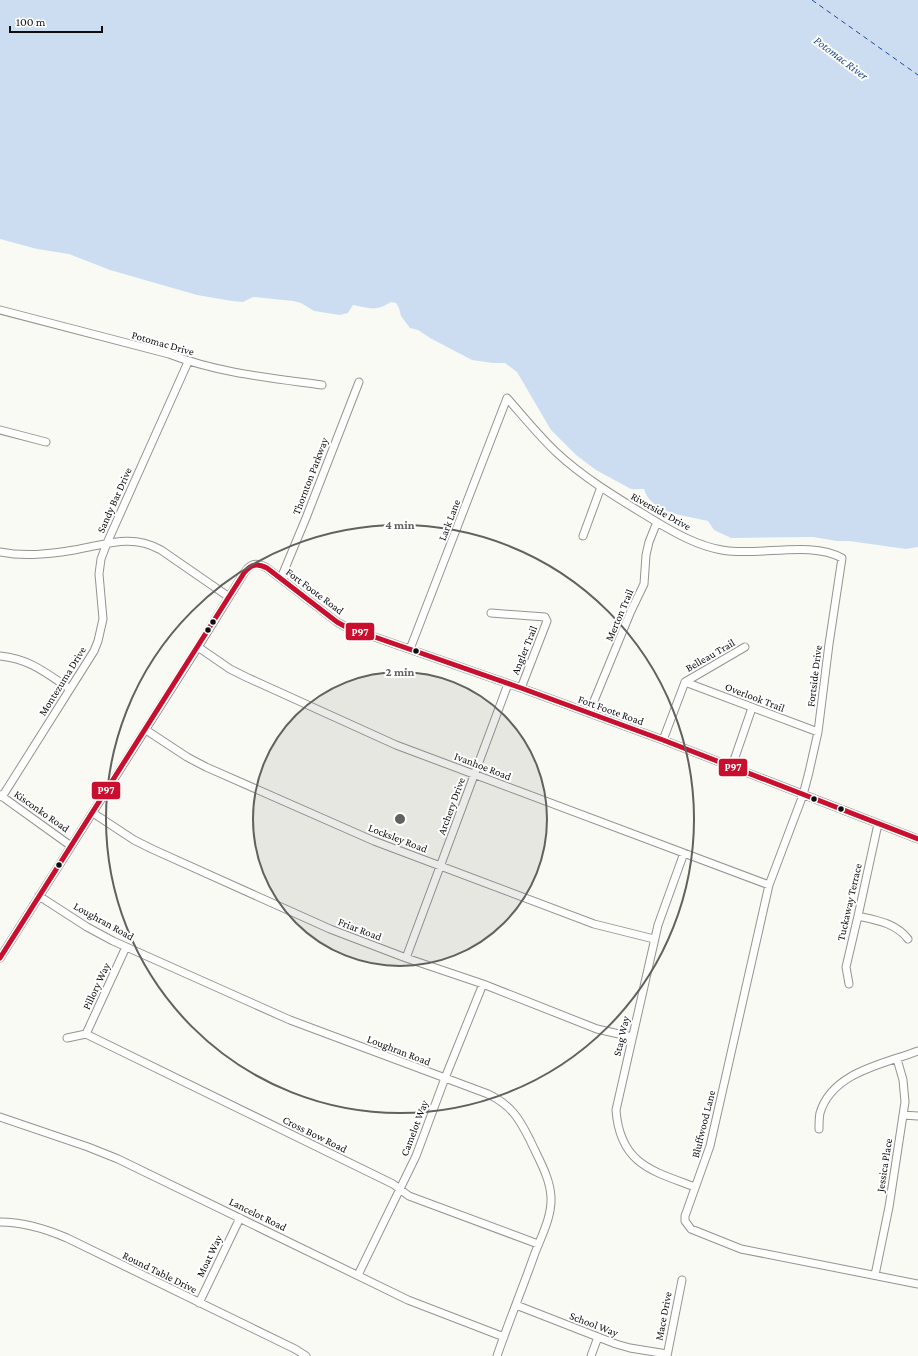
<svg xmlns="http://www.w3.org/2000/svg" width="918" height="1356" viewBox="0 0 918 1356" font-family="'Crimson Pro',serif">
  <style>
    .water { fill: #ccddf2 }
    .lines { fill: none; stroke-linecap: round; stroke-linejoin: round }
    .ferry { stroke: #214d95; stroke-width: 1; stroke-dasharray: 5 4; stroke-linecap: butt }
    .minor-casing { stroke: #949492; stroke-width: 9 }
    .minor { stroke: #fefefd; stroke-width: 7 }
    .bus-1-casing { stroke: #fff; stroke-width: 8 }
    .bus-1 { stroke: #c8102e; stroke-width: 5 }
    .ring { fill: none; stroke: #61615e; stroke-width: 2 }
    .bus-dot { fill: #0e0e0e; stroke: #fff; stroke-width: 1.5 }
    .labels { text-anchor: middle; stroke-width: 4; stroke-linejoin: round; paint-order: stroke }
    .street-label { font-size: 11px; fill: #0e0e0e; stroke: #fff }
    .water-label { font-size: 12px; font-style: italic; fill: #214d95; stroke: #fff }
    .centre { fill: #61615e; stroke: #fff; stroke-width: 2 }
    .ring-label { font-size: 12px; text-anchor: middle; font-weight: bold; fill: #61615e; stroke: #fff; stroke-width: 4; stroke-linejoin: round; paint-order: stroke }
    .line-badge { stroke: #fff; stroke-width: 1.5 }
    .badge-label { font-size: 11px; text-anchor: middle; font-weight: bold; fill: #fff }
  </style>
  <rect width="100%" height="100%" fill="#fafaf4"/>
  <path class="water" d="M0,0H918V547L906,549L849,541H837L813,537L731,538L714,530L708,521C689,516 664,515 650,500C647,497 645,492 644,489H631L596,470L576,455L551,430L517,372L505,363H493L472,360L430,338L418,330L410,328L401,316L399,308L396,303L391,302C375,312 370,308 353,305L348,313L340,315L314,311L301,303L293,301L253,297L243,302L232,301L197,295L110,270L69,254L37,249L0,239Z"/>
  <g class="lines">
    <path class="ferry" d="M812,0L918,75"/>
    <defs>
      <path id="minor" d="M0,310L169,354C218,373 271,378 322,385
        M0,430L46,442
        M583,536L601,487
        M0,552C25,557 49,554 74,550C105,545 131,533 161,550L229,597
        M281,578L306,518L359,382
        M491,613L545,617L547,621L521,688
        M198,647L230,669L246,677L396,745L769,885
        M410,649L507,398C523,416 538,435 556,452C586,480 621,500 655,521C675,533 698,546 722,550C758,557 810,540 842,558L829,644L818,732L809,772L803,795L769,885L710,1146L685,1216V1221L691,1229L741,1249L918,1284
        M0,656C30,659 46,673 70,689
        M685,682L818,732
        M685,682L745,647
        M589,713L631,611L644,584L646,555L649,542L657,522
        M146,730L187,757L206,767L374,841L594,924L654,939
        M663,740L685,682
        M732,766L752,708
        M0,795L71,846
        M2,797L94,651L98,641L103,619L99,574L101,559L107,543L188,362
        M93,813L134,840L152,849L330,929L406,958L483,984L597,1029L632,1037
        M684,853L658,925L616,1110C620,1164 652,1171 695,1187
        M39,896L87,927L113,941L254,1004L290,1020L488,1094C511,1105 519,1118 530,1140C538,1158 550,1177 551,1197C552,1216 542,1235 535,1253C523,1287 509,1321 497,1356
        M858,916C876,920 896,923 908,939
        M0,958L198,647L244,573C251,563 256,562 267,568L337,622L346,627L521,688L663,740L918,839
        M406,958L508,684
        M849,984L846,967L858,916L878,824
        M86,1034L393,1184L409,1196L538,1244
        M86,1034L126,947
        M67,1038L86,1034
        M903,1115L918,1116
        M0,1117L88,1147L118,1159L408,1300L504,1337
        M819,1129C819,1124 819,1118 820,1113C832,1072 884,1064 918,1051
        M0,1222C24,1222 46,1229 67,1238L295,1349L306,1356
        M358,1275L416,1156L445,1078L483,984
        M875,1275L889,1207L905,1102L903,1080L897,1059
        M199,1303L240,1218
        M516,1305L616,1344L630,1348L667,1354
        M591,1356L598,1337
        M667,1356L682,1280"/>
    </defs>
    <use href="#minor" class="minor-casing"/>
    <use href="#minor" class="minor"/>
    <defs>
      <path id="bus-1" d="M0,958L244,573C251,564 257,563 267,568L337,622L346,627L521,688L663,740L918,839"/>
    </defs>
    <use href="#bus-1" class="bus-1-casing"/>
    <use href="#bus-1" class="bus-1"/>
  </g>
  <circle cx="400" cy="819" r="147" fill="#61615e" fill-opacity=".12"/>
  <g class="ring">
    <circle cx="400" cy="819" r="147"/>
    <circle cx="400" cy="819" r="294"/>
  </g>
  <g class="bus-dot">
    <circle cx="213" cy="622" r="3.5"/>
    <circle cx="208" cy="630" r="3.5"/>
    <circle cx="416" cy="651" r="3.5"/>
    <circle cx="814" cy="799" r="3.5"/>
    <circle cx="841" cy="809" r="3.5"/>
    <circle cx="59" cy="865" r="3.5"/>
  </g>
  <g class="labels">
    <g class="street-label">
      <text transform="translate(163 343) rotate(16)" y="4">Potomac Drive</text>
      <text transform="translate(310 476) rotate(-69)" y="4">Thornton Parkway</text>
      <text transform="translate(114 500) rotate(-66)" y="4">Sandy Bar Drive</text>
      <text transform="translate(661 511) rotate(29)" y="4">Riverside Drive</text>
      <text transform="translate(449 520) rotate(-69)" y="4">Lark Lane</text>
      <text transform="translate(315 591) rotate(37)" y="4">Fort Foote Road</text>
      <text transform="translate(619 615) rotate(-67)" y="4">Merton Trail</text>
      <text transform="translate(524 650) rotate(-68)" y="4">Angler Trail</text>
      <text transform="translate(710 655) rotate(-30)" y="4">Belleau Trail</text>
      <text transform="translate(814 676) rotate(-83)" y="4">Fortside Drive</text>
      <text transform="translate(62 681) rotate(-58)" y="4">Montezuma Drive</text>
      <text transform="translate(755 697) rotate(21)" y="4">Overlook Trail</text>
      <text transform="translate(611 710) rotate(20)" y="4">Fort Foote Road</text>
      <text transform="translate(483 766) rotate(21)" y="4">Ivanhoe Road</text>
      <text transform="translate(451 806) rotate(-70)" y="4">Archery Drive</text>
      <text transform="translate(42 811) rotate(35)" y="4">Kisconko Road</text>
      <text transform="translate(398 838) rotate(21)" y="4">Locksley Road</text>
      <text transform="translate(849 902) rotate(-77)" y="4">Tuckaway Terrace</text>
      <text transform="translate(104 921) rotate(29)" y="4">Loughran Road</text>
      <text transform="translate(360 929) rotate(21)" y="4">Friar Road</text>
      <text transform="translate(96 986) rotate(-65)" y="4">Pillory Way</text>
      <text transform="translate(621 1036) rotate(-77)" y="4">Stag Way</text>
      <text transform="translate(399 1050) rotate(21)" y="4">Loughran Road</text>
      <text transform="translate(703 1124) rotate(-76)" y="4">Bluffwood Lane</text>
      <text transform="translate(414 1128) rotate(-69)" y="4">Camelot Way</text>
      <text transform="translate(315 1134) rotate(26)" y="4">Cross Bow Road</text>
      <text transform="translate(884 1165) rotate(-81)" y="4">Jessica Place</text>
      <text transform="translate(258 1214) rotate(26)" y="4">Lancelot Road</text>
      <text transform="translate(209 1256) rotate(-64)" y="4">Moat Way</text>
      <text transform="translate(160 1272) rotate(26)" y="4">Round Table Drive</text>
      <text transform="translate(663 1316) rotate(-79)" y="4">Mace Drive</text>
      <text transform="translate(594 1324) rotate(21)" y="4">School Way</text>
    </g>
    <g class="water-label">
      <text transform="translate(841 58) rotate(37)" y="4">Potomac River</text>
    </g>
  </g>
  <circle cx="400" cy="819" r="6" class="centre"/>
  <g class="ring-label">
    <text x="400" y="529">4 min</text>
    <text x="400" y="676">2 min</text>
  </g>
  <g class="line-badge">
    <rect x="345" y="622" width="30" height="19" rx="4" fill="#c8102e"/>
    <rect x="718" y="758" width="30" height="19" rx="4" fill="#c8102e"/>
    <rect x="91" y="781" width="30" height="19" rx="4" fill="#c8102e"/>
  </g>
  <g class="badge-label">
    <text x="360" y="636">P97</text>
    <text x="733" y="771">P97</text>
    <text x="106" y="794">P97</text>
  </g>
  <path d="M10 26v6h92v-6" fill="none" stroke="#0e0e0e" stroke-width="2"/>
  <text x="16" y="26" font-size="12" fill="#0e0e0e" stroke="#ffffff" stroke-width="3" paint-order="stroke">100 m</text>
</svg>
